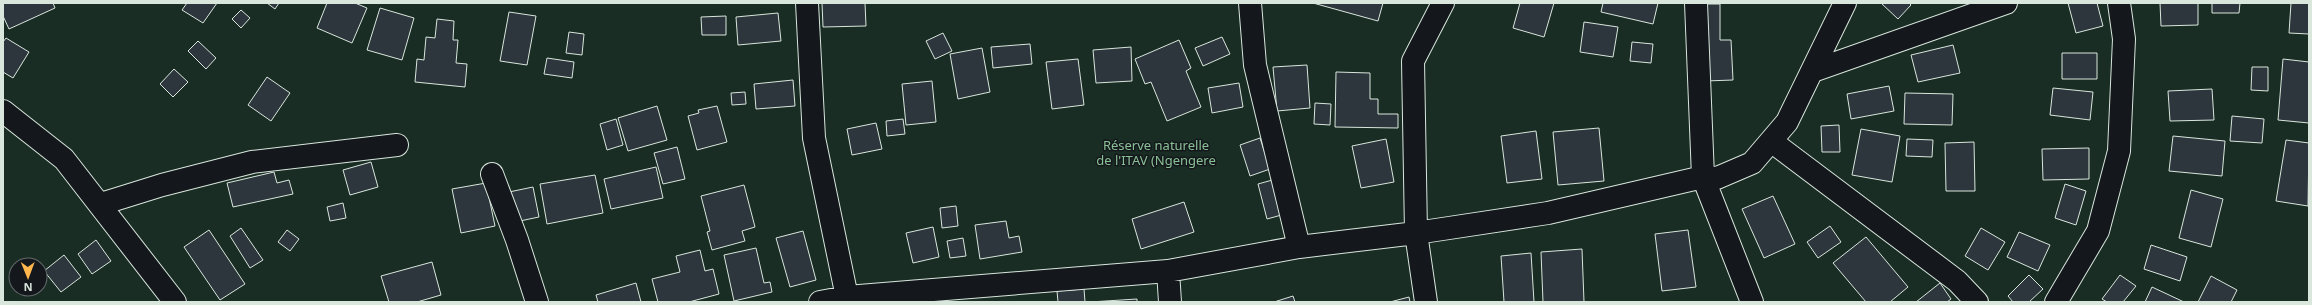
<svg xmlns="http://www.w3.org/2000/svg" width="2312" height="305" viewBox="0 0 2312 305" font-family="'Noto Sans',sans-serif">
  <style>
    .green { fill: #1a2d24; stroke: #939e99; fill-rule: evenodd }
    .building { fill: #2c363c; stroke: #d8e6dc }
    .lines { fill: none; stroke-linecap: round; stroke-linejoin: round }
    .street-casing { stroke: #d8e6dc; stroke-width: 24 }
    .street { stroke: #14181c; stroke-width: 22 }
    .labels { text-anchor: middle; stroke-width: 3; stroke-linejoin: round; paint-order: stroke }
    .park-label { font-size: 13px; fill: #8ac095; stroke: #14181c }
  </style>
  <rect width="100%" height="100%" fill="#14181c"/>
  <path class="green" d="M3,3H2309V302H3ZM16,265H40V289H16Z"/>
  <path class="building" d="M3,3H53L55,8L9,29L3,16Z
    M187,3H217L203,23L182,10Z
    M267,3H279L275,9Z
    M327,3H355L367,8L352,43L317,28Z
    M822,3H865L866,26L823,27Z
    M1313,3H1383L1378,21Z
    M1520,3H1554L1544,37L1513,28Z
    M1603,3H1658L1653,24L1601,12Z
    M1881,3H1909L1911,5L1898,19Z
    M2068,3H2097L2103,26L2076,33Z
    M2160,3H2198V25L2161,26Z
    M2212,3H2240L2239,13H2212Z
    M2291,3H2309V34L2289,33Z
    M1700,4H1720V40H1731L1733,80L1705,81Z
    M380,8L414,18L402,60L367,50Z
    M241,10L250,18L241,28L232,19Z
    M509,12L536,16L527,65L500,61Z
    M778,13L781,41L738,45L736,17Z
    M726,16V35H702L701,17Z
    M437,19L454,21L453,40H458L456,63L467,64L465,87L415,82L417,59L424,60L426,37L435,38Z
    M1584,22L1618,27L1613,57L1580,52Z
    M569,32L584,34L582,55L566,53Z
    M943,33L952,51L935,59L926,41Z
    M1222,37L1230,54L1203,66L1195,48Z
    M6,38L29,52L13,78L3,72V42Z
    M1179,40L1191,68L1186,71L1201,107L1167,121L1151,82L1145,84L1135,59Z
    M198,41L216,58L206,69L188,51Z
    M1632,42L1653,44L1651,63L1630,61Z
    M1030,44L1032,64L993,68L991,47Z
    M1953,45L1960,73L1918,82L1911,55Z
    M1131,47L1132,81L1096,83L1093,50Z
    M982,48L990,92L958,99L950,54Z
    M2062,53H2097V79H2062Z
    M547,58L574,62L572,78L544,74Z
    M1078,59L1084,105L1052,109L1046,62Z
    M2283,59L2309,62V123L2278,120Z
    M1307,65L1310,108L1277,111L1273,67Z
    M2252,67H2268V91L2251,90Z
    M174,69L188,82L173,97L160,84Z
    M1336,72L1370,73V99H1378V114H1398V128L1335,127Z
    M267,77L290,93L271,121L248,105Z
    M793,80L795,106L756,109L754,84Z
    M932,81L936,122L906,125L902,84Z
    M1239,83L1243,107L1212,113L1208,88Z
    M1889,86L1894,111L1851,119L1847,94Z
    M2053,88L2093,92L2090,120L2050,115Z
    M2212,89L2214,120L2170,121L2168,91Z
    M745,92L746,104L732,105L731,93Z
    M1905,93L1953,94L1952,125L1904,124Z
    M1315,103L1331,104L1330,125L1314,124Z
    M657,106L667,140L628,151L618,118Z
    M717,106L727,142L697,150L688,116L699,113L698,110Z
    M2232,116L2264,119L2262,143L2230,141Z
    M616,119L623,145L607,150L600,124Z
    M903,119L905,134L887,136L886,121Z
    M876,123L882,149L852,155L847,129Z
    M1839,125L1840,152H1822L1821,126Z
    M1599,128L1604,181L1558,185L1553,132Z
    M1861,129L1900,136L1892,182L1852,175Z
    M1536,131L1542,179L1507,183L1501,136Z
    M2173,136L2225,141L2222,176L2169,171Z
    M1260,138L1270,169L1250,176L1240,145Z
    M1386,139L1394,182L1361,188L1352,146Z
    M1907,139L1933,140L1932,157L1906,156Z
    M2286,140L2309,143L2308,206L2276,201Z
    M1974,142L1975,191H1946L1945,143Z
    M677,147L685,179L663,184L654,153Z
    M2089,148V179L2043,180L2042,149Z
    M371,162L378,187L350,195L343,170Z
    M656,167L663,198L611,209L604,179Z
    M274,172L277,183L289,180L293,194L233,207L227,183Z
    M595,175L603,213L547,224L540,184Z
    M1276,179L1285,214L1267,219L1258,184Z
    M486,183L495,226L461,233L452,189Z
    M2065,184L2086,191L2076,225L2055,218Z
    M744,185L755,227L742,231L745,241L712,250L707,232L710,231L701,196Z
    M533,187L539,217L515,222L509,192Z
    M2191,190L2223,199L2211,247L2179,238Z
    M1773,196L1795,244L1764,258L1742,209Z
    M1184,202L1194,232L1141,249L1132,219Z
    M343,203L346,218L330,221L327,207Z
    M956,206L958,226L942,228L940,208Z
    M1006,221L1009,238L1019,236L1022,252L980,259L975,225Z
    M1830,226L1841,242L1818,258L1807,242Z
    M933,227L939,257L913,263L906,233Z
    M241,228L263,260L250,268L230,236Z
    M1981,228L2005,242L1988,270L1965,256Z
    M209,230L245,284L220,300L184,247Z
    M287,230L299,239L290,251L278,242Z
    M1688,230L1696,287L1662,291L1655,234Z
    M803,231L816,280L790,287L776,238Z
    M2019,232L2050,245L2038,271L2007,257Z
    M1866,237L1908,287L1890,302H1866L1833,263Z
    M963,238L966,256L950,258L947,241Z
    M96,240L111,261L92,274L78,254Z
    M2151,245L2187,257L2180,281L2144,269Z
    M756,248L764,283L770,282L772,292L734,301L724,255Z
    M1582,249L1584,302H1543L1541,252Z
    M700,250L705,271L713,269L719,294L689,302H658L652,279L680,272L676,256Z
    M1531,253L1534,302H1504L1501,256Z
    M64,255L81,277L61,292L44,271Z
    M432,262L441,295L417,302H389L381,276Z
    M2029,275L2043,289L2029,302H2013L2008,296Z
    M2120,275L2136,286L2123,302H2107L2102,299Z
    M2211,276L2237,290L2231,302H2198Z
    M636,283L641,302H598L596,295Z
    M1940,283L1951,299L1947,302H1916Z
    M2152,287L2184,302H2145Z
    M1084,289L1085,302H1058L1057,291Z
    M1293,296L1295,302H1274Z
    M1409,297L1410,302H1390Z
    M1137,299V302H1090Z"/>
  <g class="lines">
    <defs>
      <path id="street" d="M807,3L814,138L848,302
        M1250,3L1255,65L1299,247
        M1696,3L1703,177L1752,302
        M1813,71L2006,3
        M3,111L64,159L175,302
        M1771,141L1957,281L1977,302
        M492,174L517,240L537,302
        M101,204L162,185L252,162L397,145
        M1168,271L1170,302
        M820,302L847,297L1168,271L1299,247L1416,233L1548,213L1703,177L1717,178L1752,163L1787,122L1845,3
        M1426,302L1416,233L1413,61L1443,3
        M2056,302L2098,231L2119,151L2124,39L2119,3"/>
    </defs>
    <use href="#street" class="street-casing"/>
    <use href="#street" class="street"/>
  </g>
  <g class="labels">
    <g class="park-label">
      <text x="1156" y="150">Réserve naturelle<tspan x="1156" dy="15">de l'ITAV (Ngengere</tspan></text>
    </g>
  </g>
  <rect width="2312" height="305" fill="none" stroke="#d8e6dc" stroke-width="8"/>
  <g transform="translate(28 277) rotate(179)"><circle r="19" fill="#14181c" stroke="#626a69"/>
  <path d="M0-3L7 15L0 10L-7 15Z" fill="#ffb74d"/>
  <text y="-6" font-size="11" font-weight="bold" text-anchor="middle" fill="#d8e6dc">N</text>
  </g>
</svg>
